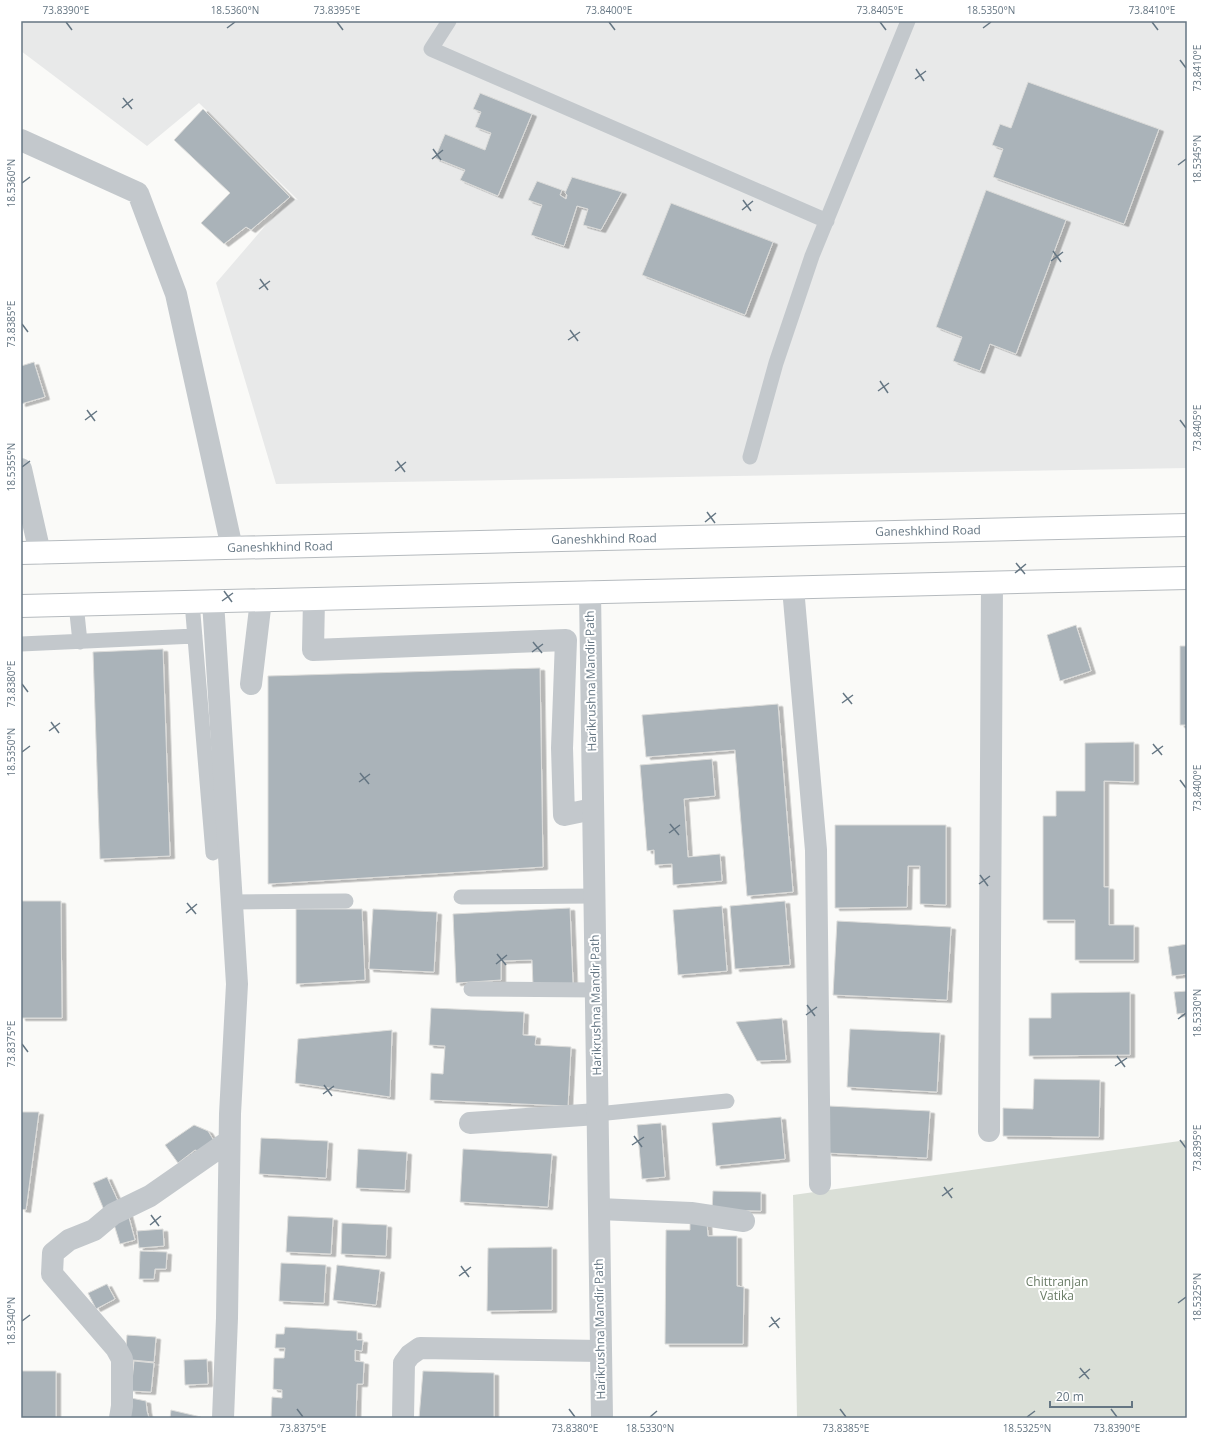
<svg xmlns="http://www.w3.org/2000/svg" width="1208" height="1439" viewBox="0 0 1208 1439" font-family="'Open Sans',sans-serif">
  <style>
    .built { fill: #e8e9e9 }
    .green { fill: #dadfd7 }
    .building { fill: #aab3b9; stroke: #dcdcda; filter: url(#shadow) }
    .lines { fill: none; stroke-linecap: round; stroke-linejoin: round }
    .primary-casing { stroke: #b5babe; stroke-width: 24 }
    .service { stroke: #c3c8cc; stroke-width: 15 }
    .minor { stroke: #c3c8cc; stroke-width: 22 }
    .tertiary { stroke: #c3c8cc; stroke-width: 22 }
    .primary { stroke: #fff; stroke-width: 22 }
    .ticks { fill: none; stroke: #657683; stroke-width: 1.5 }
    .labels { text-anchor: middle; stroke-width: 4; stroke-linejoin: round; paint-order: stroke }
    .street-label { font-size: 12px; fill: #657683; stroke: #fff }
    .park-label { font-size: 12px; fill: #687a64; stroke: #fff }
    .neatline { fill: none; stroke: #657683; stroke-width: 1.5 }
    .ticks-label { font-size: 10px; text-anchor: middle; fill: #657683 }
  </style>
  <defs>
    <filter id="shadow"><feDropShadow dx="4.5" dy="2.5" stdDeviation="0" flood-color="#0004"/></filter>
  </defs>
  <rect width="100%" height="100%" fill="#fafaf8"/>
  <path class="built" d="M21,21H1187V468L276,484L216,283L290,197L298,200L199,103L147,146L21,51Z"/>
  <path class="green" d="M1187,1140V1418H797L793,1195Z"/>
  <path class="building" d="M1028,82L1159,129L1124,224L993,177L1003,149L992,145L1000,124L1011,128Z
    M480,93L532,114L498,196L460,180L465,170L435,158L445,134L485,150L491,133L475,127L481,112L473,109Z
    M203,109L290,197L251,230L246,227L224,244L201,223L230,193L174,140Z
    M572,177L622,192L601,230L583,225L588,209L577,206L564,246L531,235L542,205L528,200L537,181L562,190L560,195L566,199L567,195L565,193Z
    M986,190L1066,220L1016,354L990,344L980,371L953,361L962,337L936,327Z
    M671,203L773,242L745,315L642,275Z
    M34,362L45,397L21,404V366Z
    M1076,625L1091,671L1060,681L1047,635Z
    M1180,646H1187V725H1180Z
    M163,649L170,856L100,859L93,652Z
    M540,668L543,867L268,884V676Z
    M778,704L793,892L747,896L735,750L646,757L642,715Z
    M1134,742V782L1104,781V887H1109V925H1134V960H1075V920H1043V816H1056V791H1085V743Z
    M712,759L715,796L684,799L688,857L720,854L722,881L673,885L672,864L655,865L654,850L647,851L640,765Z
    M835,825H946V905L920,904V866H908L907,907L835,908Z
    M21,901H61L62,1018H21Z
    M785,901L790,965L735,969L730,906Z
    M722,906L727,971L678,975L673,910Z
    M570,908L573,984L533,986L532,960L501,961V980L456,983L453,914Z
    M296,909H362L365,980L296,984Z
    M373,909L437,912L434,972L369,969Z
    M837,921L951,927L947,1000L833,995Z
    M1187,944V974L1172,976L1168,947Z
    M1187,991V1013L1177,1014L1174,992Z
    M1130,992V1055L1029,1056V1018H1051V993Z
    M431,1008L524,1012L523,1035L536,1036L535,1045L571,1047L568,1106L430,1100L431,1073L443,1074L445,1046L429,1045Z
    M782,1018L786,1060L757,1061L736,1022Z
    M850,1029L940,1033L937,1092L847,1087Z
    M392,1030L390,1097L295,1083L298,1039Z
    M1034,1079L1100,1080L1099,1137L1003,1136V1108L1033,1109Z
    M829,1106L930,1111L927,1158L827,1153Z
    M21,1112H39L26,1210L21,1209Z
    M781,1117L785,1159L716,1166L712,1123Z
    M661,1123L665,1177L642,1179L637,1125Z
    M194,1125L208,1131L216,1144L202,1152L195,1150L178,1163L165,1145Z
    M261,1138L328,1141L326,1178L259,1174Z
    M358,1149L407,1152L405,1190L356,1188Z
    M463,1149L552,1154L548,1207L460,1202Z
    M107,1177L118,1201L104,1210L93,1183Z
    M713,1191L761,1192V1211L712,1210Z
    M128,1214L135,1240L120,1244L112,1218Z
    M288,1216L333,1218L331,1254L286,1252Z
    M342,1223L387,1225L386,1256L341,1254Z
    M690,1223H707L708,1236H737V1286L744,1287L743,1344H665L666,1230H690Z
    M163,1229L164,1246L139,1248L137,1231Z
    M552,1247V1310L487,1311L488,1248Z
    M140,1251L167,1252L166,1269H155L154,1279H139Z
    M281,1263L326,1265L324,1303L279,1301Z
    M337,1265L380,1270L376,1305L333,1300Z
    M107,1284L115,1299L96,1309L88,1293Z
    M285,1327L357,1331V1340H363L362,1351L355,1350V1361L364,1362L363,1384H357L356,1418H271L272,1397L282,1398V1390L273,1389L274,1358H284L285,1348H275L276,1334H284Z
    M127,1335L156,1337L154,1362L132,1360L125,1358Z
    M207,1359L208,1384L185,1385L184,1360Z
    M134,1361L154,1363L151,1392L131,1391Z
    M21,1371H56V1418H21Z
    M423,1371L494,1373V1418H419Z
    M131,1398L146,1401L147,1411L149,1418H128Z
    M171,1410L201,1417V1418H170Z"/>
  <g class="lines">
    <defs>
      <path id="primary" d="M21,553L1187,525
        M21,606L1187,578"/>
    </defs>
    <use href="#primary" class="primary-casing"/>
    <path class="service" d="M449,21L431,49L827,221
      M750,457L776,363L812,256L908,21
      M192,602L213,853
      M76,604L80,642
      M21,644L195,636
      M461,897L594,896
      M232,902L346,901
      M471,989L596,990
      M597,1114L727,1101"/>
    <path class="minor" d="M21,140L138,193L176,294L232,548
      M21,469L40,553
      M793,588L816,850L820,1184
      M314,599L313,650L566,640L562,748L564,815L593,809
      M213,601L237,984L230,1114L227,1318L223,1418
      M251,684L261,600
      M470,1123L597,1114
      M989,1131L992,583
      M599,1209L691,1213L744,1221
      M120,1418L122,1406V1359L116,1348L52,1274L53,1253L69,1240L94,1230L113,1214L150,1196L229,1141
      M403,1418L404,1363L410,1355L420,1348L601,1351"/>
    <path class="tertiary" d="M590,592L602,1418"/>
    <use href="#primary" class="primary"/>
  </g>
  <path class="ticks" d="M66,22L72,30M337,22L343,30M609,22L615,30M880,22L886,30M1152,22L1158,30M227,28L235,22M983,28L991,22M1180,60L1186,68M916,69L924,81M915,79L926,71M123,98L132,109M122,108L133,99M433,149L441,160M432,159L443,150M1178,165L1186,159M22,183L30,177M743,200L751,211M742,210L753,201M1053,251L1061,262M1051,261L1063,252M260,279L268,290M259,289L270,281M22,324L28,332M570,330L578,341M568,340L580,332M880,381L888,393M878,391L889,383M87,410L95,421M85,420L97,411M1180,420L1186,428M397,461L405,472M22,467L30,461M395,471L406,462M707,512L715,523M705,522L716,513M1016,563L1025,574M1015,573L1026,564M224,591L232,602M222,601L233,593M533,642L542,653M532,652L543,644M22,684L28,692M843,693L852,704M842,703L853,695M51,722L59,733M49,731L60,723M1153,744L1162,755M22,752L30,746M1152,754L1163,746M360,773L369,784M1180,780L1186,788M359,782L370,774M670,824L679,835M669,833L680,825M980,875L988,886M979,884L990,876M187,903L196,914M186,913L197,904M497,954L506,965M496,964L507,955M807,1005L815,1016M806,1015L817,1007M1178,1019L1186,1013M22,1044L28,1052M1117,1056L1125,1067M1115,1066L1127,1058M324,1085L332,1096M323,1094L334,1086M634,1136L642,1147M1180,1140L1186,1148M632,1145L644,1137M944,1187L952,1198M942,1196L953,1188M151,1215L159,1226M150,1225L161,1216M461,1266L469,1277M459,1276L471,1267M1178,1303L1186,1297M771,1317L779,1328M22,1321L30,1315M769,1327L780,1318M1080,1368L1089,1379M1079,1378L1090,1369M297,1409L303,1417M569,1409L575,1417M840,1409L846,1417M1111,1409L1117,1417M650,1417L657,1411M1027,1417L1035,1411"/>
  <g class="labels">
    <g class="street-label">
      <text transform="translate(928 531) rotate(-1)" y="4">Ganeshkhind Road</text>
      <text transform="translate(604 539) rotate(-1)" y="4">Ganeshkhind Road</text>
      <text transform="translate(280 547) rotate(-1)" y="4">Ganeshkhind Road</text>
      <text transform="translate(591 681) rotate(-91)" y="4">Harikrushna Mandir Path</text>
      <text transform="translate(596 1005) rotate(-91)" y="4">Harikrushna Mandir Path</text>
      <text transform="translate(600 1329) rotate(-91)" y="4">Harikrushna Mandir Path</text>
    </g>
    <g class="park-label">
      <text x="1057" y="1286">Chittranjan<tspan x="1057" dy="14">Vatika</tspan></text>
    </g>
  </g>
  <rect width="1208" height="1439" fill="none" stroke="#ffffff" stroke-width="44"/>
  <path d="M1050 1401v6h82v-6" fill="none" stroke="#657683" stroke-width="2"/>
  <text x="1056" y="1401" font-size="12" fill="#657683" stroke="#ffffff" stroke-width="3" paint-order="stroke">20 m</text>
  <rect x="22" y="22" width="1164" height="1395" class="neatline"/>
  <g class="ticks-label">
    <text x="66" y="14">73.8390°E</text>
    <text x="235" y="14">18.5360°N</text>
    <text x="337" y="14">73.8395°E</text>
    <text x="609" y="14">73.8400°E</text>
    <text x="880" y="14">73.8405°E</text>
    <text x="991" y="14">18.5350°N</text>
    <text x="1152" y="14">73.8410°E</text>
    <text transform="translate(1197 68) rotate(-90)" y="4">73.8410°E</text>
    <text transform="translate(1197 159) rotate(-90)" y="4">18.5345°N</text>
    <text transform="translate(11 183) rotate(-90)" y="4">18.5360°N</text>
    <text transform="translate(11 324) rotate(-90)" y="4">73.8385°E</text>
    <text transform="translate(1197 428) rotate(-90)" y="4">73.8405°E</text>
    <text transform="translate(11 467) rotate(-90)" y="4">18.5355°N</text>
    <text transform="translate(11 684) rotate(-90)" y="4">73.8380°E</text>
    <text transform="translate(11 752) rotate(-90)" y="4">18.5350°N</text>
    <text transform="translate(1197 788) rotate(-90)" y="4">73.8400°E</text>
    <text transform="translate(1197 1013) rotate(-90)" y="4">18.5330°N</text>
    <text transform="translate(11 1044) rotate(-90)" y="4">73.8375°E</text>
    <text transform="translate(1197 1148) rotate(-90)" y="4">73.8395°E</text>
    <text transform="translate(1197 1297) rotate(-90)" y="4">18.5325°N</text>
    <text transform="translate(11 1321) rotate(-90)" y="4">18.5340°N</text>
    <text x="303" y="1432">73.8375°E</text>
    <text x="575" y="1432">73.8380°E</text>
    <text x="650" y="1432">18.5330°N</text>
    <text x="846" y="1432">73.8385°E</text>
    <text x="1027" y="1432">18.5325°N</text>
    <text x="1117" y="1432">73.8390°E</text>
  </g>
</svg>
